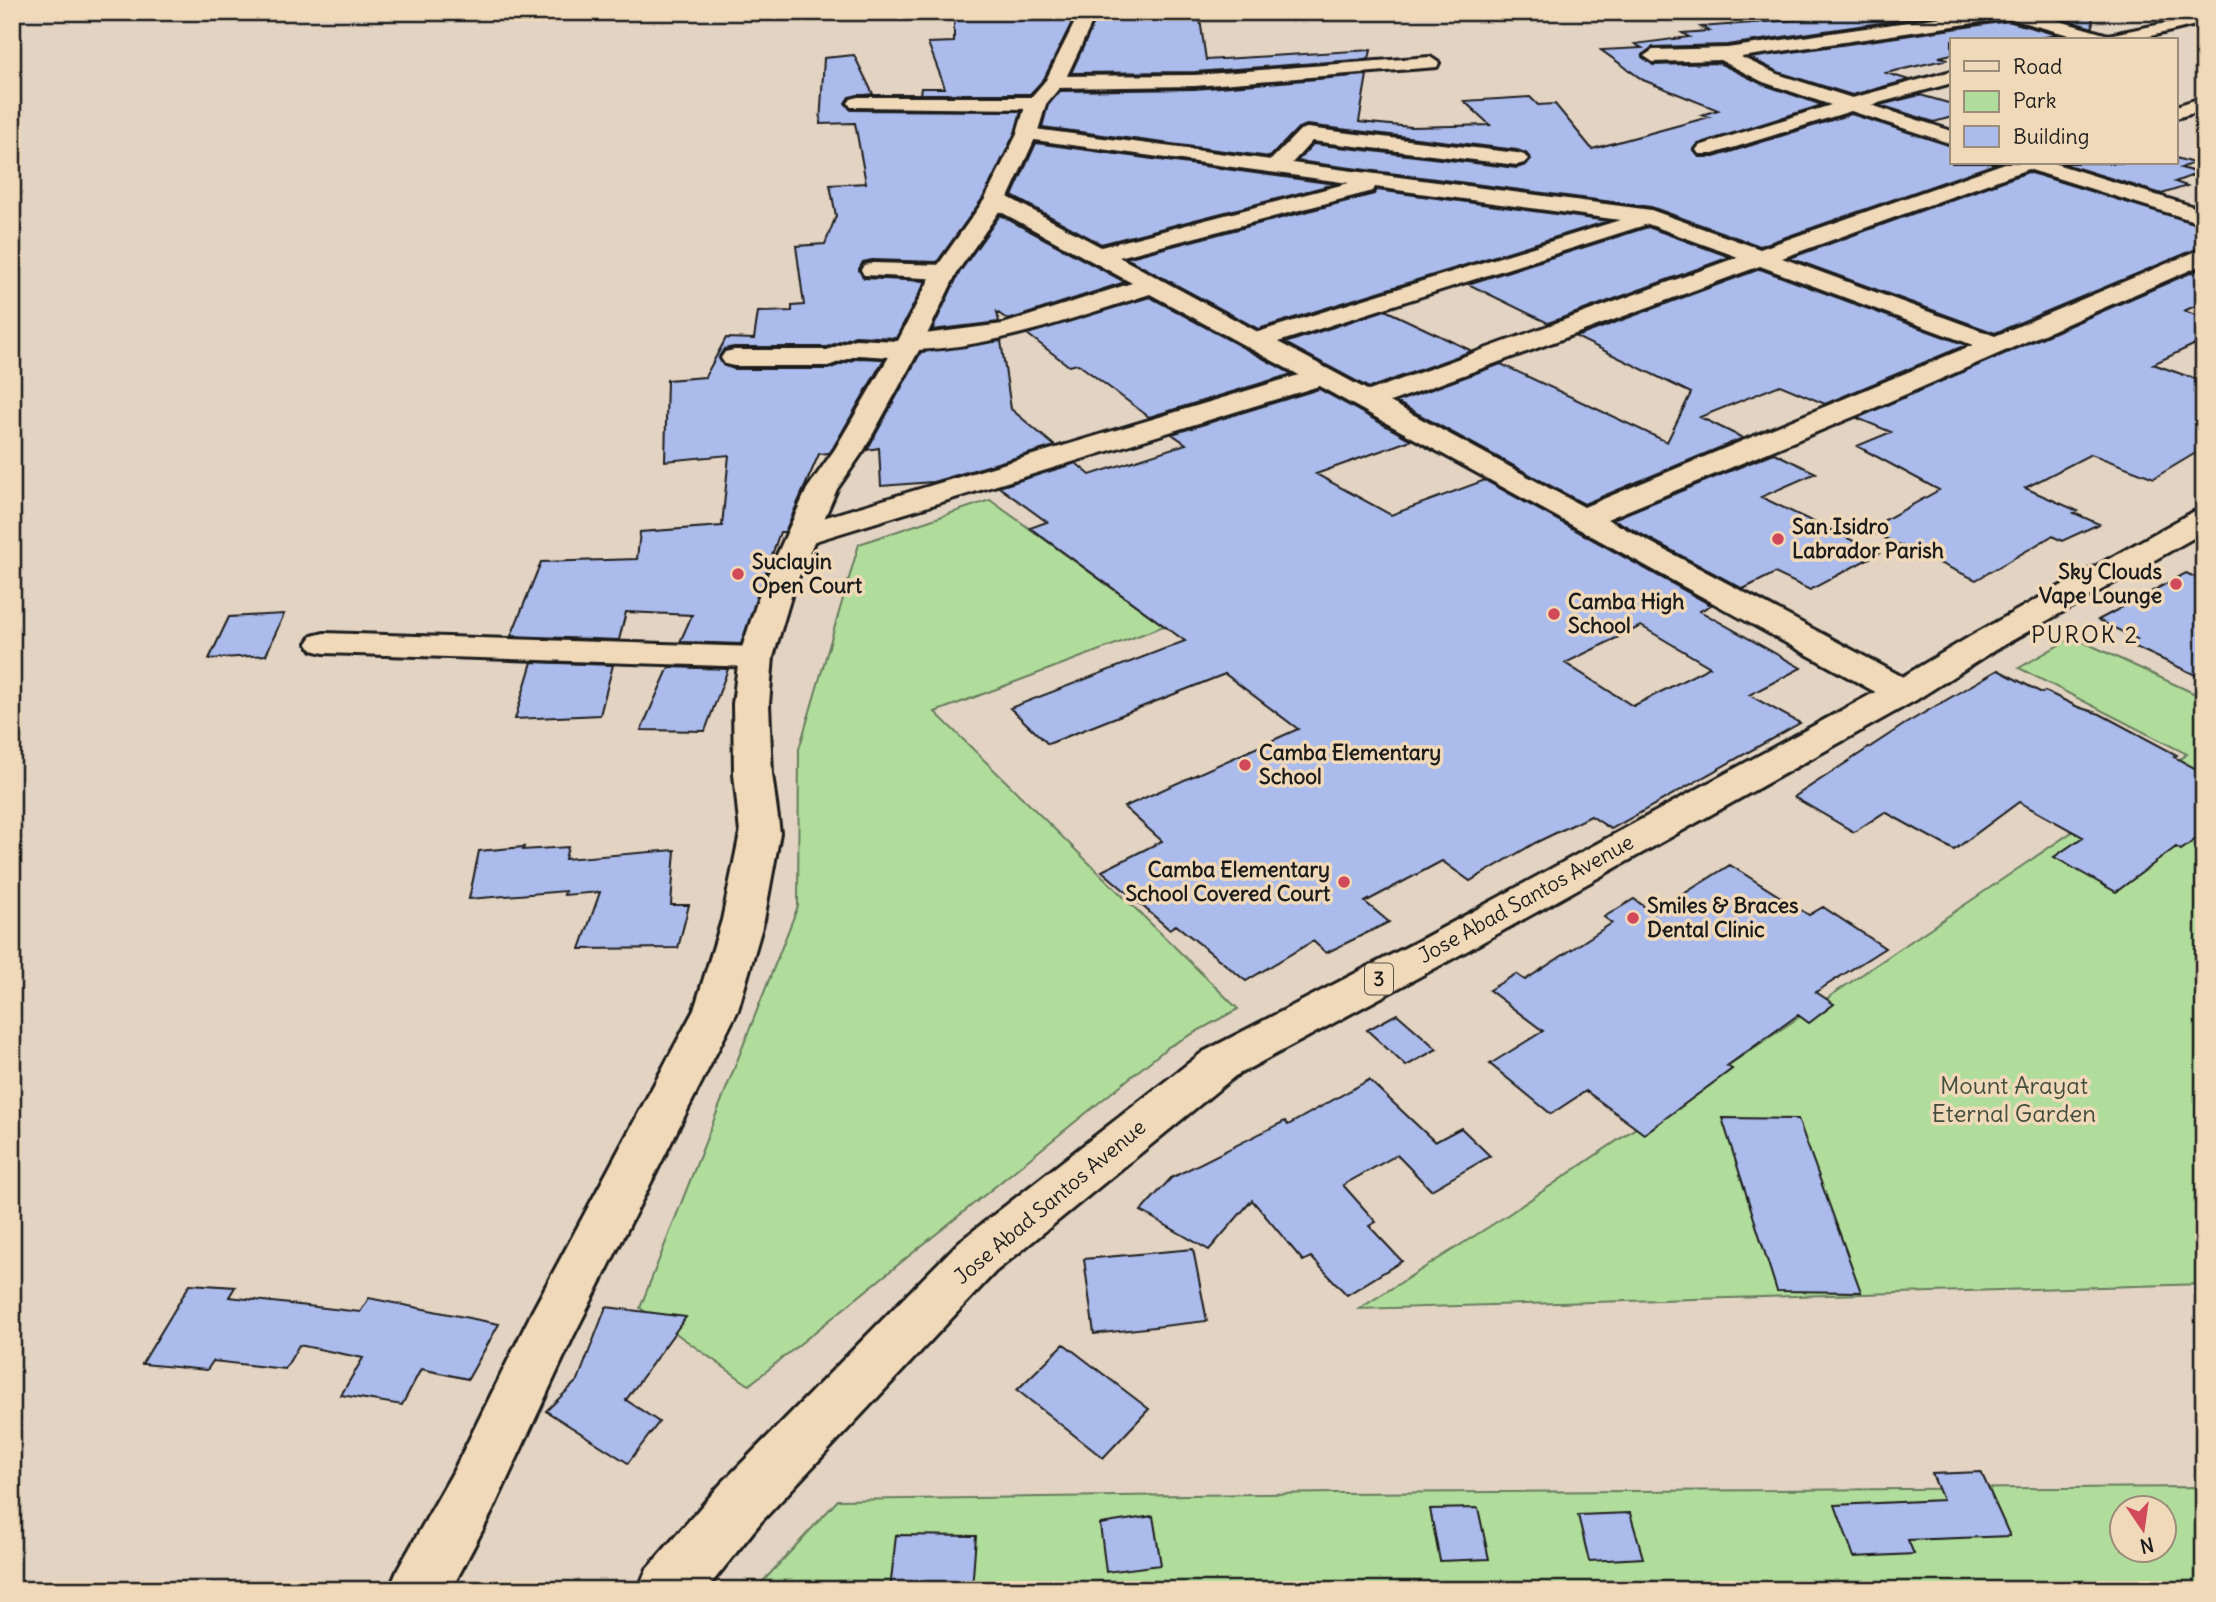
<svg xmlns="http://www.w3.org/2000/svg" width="2216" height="1602" viewBox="0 0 2216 1602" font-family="Delius,sans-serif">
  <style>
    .green { fill: #b1dd9c; stroke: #667c5c; stroke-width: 2; fill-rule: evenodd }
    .building { fill: #abbbeb; stroke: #1c1c1c; stroke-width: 2; fill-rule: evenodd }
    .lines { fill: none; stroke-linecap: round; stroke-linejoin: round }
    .street-casing { stroke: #1c1c1c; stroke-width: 6 }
    .secondary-casing { stroke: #1c1c1c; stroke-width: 6 }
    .highway-casing { stroke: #1c1c1c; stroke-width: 6 }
    .street { fill: #f0d9b9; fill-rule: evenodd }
    .secondary { fill: #f0d9b9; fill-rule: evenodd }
    .highway { fill: #f0d9b9; fill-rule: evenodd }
    .poi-dot { fill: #d1495b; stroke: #f0d9b9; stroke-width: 2.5 }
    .labels { text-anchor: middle; stroke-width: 7; stroke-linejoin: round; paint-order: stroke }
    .shield { fill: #f0d9b9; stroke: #5c554b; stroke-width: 2 }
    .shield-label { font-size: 19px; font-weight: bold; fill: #1c1c1c }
    .poi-label { font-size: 21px; font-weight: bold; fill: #1c1c1c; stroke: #f0d9b9; text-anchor: start }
    .street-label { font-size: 21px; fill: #1c1c1c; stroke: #f0d9b9 }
    .neighbourhood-label { font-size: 23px; letter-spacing: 2px; fill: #1c1c1c; stroke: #f0d9b9 }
    .near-park-label { font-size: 24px; fill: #414c3c; stroke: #f0d9b9 }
  </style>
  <rect width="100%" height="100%" fill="#e2d3c3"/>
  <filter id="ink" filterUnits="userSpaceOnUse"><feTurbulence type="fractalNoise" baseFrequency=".0143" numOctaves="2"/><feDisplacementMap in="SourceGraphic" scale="14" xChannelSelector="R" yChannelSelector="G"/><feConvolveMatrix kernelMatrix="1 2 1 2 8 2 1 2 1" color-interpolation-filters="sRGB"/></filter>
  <g filter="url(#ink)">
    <path class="green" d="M990,500L1164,626L935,712L1238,1009L1168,1047L749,1385L640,1308L798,906L799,749L859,544Z
      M2073,637L2204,698V1284L1359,1309L1506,1216L2187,754L2019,668Z
      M2204,1487V1590H755L838,1500L1337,1493ZM2122,1508H2164V1550H2122Z"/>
    <path class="building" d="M954,12H1077L1044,79L1030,94H891H920L921,88H945L928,43L954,42Z
      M1099,12H1188L1189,19H1200L1206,60L1371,50L1369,59L1195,72L1071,73Z
      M1894,12H1957L1727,45L1653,47L1642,55L1653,65L1719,63L1762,84L1822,105L1698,144L1693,150L1699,157H1714L1851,114L1952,146V163H1998L1760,246L1651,207L1297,161L1313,144L1517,168L1526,165L1531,159L1526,153L1517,150L1307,125L1298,128L1270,157L1042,127L1048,105L1060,91L1195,89L1367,75L1359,122L1412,127L1490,125L1464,101L1530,97L1538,105L1555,104L1592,149L1709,117L1701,115L1718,110L1643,80L1601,50L1642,48L1635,44L1689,37L1682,33L1709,31L1701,27Z
      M2038,12H2092L2093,28Z
      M2008,21L2057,35L2027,40H1952V54L1939,57L1948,59L1886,73L1909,80L1852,95L1778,72L1750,58Z
      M854,55L873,94L849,97L845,103L851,110L1021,111L1015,133L983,198L937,262L872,260L863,262L859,269L864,278L926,281L896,338L855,336L827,347H734L724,349L719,357L723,365L734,369H828L858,358L884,359L833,448L829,453L819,454L785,532H780L741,644L680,642L692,615L626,612L619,640L511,636L541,562L637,559L640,532L722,526L729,455L665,461L667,380L705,377L726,338L754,339L758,312L792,311V306L804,305L796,246L825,244L836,216L830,185L866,183L855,123L820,124L824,58Z
      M1920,95L1952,104V117L1934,122L1880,105Z
      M1036,143L1335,184L1101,244L1012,196Z
      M2176,158L2193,163L2181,168L2199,173L2175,182L2187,186L2162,194L2061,163H2176Z
      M2028,172L2204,226V246L1995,333L1790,258Z
      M1377,190L1608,221L1258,329L1126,258L1374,194Z
      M1000,215L1125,282L1008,320L997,312L999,322L932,330L959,273Z
      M1648,227L1730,257L1548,323L1468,284Z
      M2204,267V302L2184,311L2204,318V340L2153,364L2204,382V448L2154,478L2091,454L2025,488L2078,511L2074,513L2099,524L2062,541L2052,536L1976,580L1867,530L1939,490L1857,446L1891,432L1857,418Z
      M1760,269L1966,345L1825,404L1780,385L1700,417L1743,438L1584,504L1396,402L1501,364L1667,442L1691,393L1576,337Z
      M1150,297L1292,374L1149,417L1078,364L1069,366L1027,334Z
      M1385,310L1472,351L1369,388L1285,343Z
      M1001,341L1011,409L1055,446L933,482L881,486L879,448L867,450L921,352Z
      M1319,389L1411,440L1316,474L1391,515L1485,480L1711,605L1700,611L1801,668L1749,695L1800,723L1611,829L1591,816L1535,843L1470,881L1442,861L1365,902L1389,922L1326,953L1313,941L1246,981L1176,925L1169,929L1102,871L1162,841L1124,807L1298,729L1225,674L1048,744L1010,708L1185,641L1030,528L1047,522L999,487L1076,463L1090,475L1186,444L1172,434ZM1641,626L1710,667L1633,706L1565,663Z
      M1774,453L1816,473L1761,497L1879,553L1810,590L1775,573L1743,589L1613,519Z
      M2186,573L2204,581V679L2129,644L2137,639L2098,620Z
      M284,614L266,655L209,659L229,617Z
      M532,662L613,665L600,715L515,719Z
      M669,667L728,669L705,731L641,730Z
      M1998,670L2042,693L2045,691L2078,707L2100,714L2177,755L2174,757L2204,773V833L2181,850L2176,847L2116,892L2054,857L2083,837L2019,802L1954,850L1885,812L1854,832L1794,797L1905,724Z
      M524,847L523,850L568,847L565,859L675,850L671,905H689L678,948L580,949L600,892L564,895L565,891L469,899L479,851Z
      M1730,865L1809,915L1823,907L1885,948L1816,992L1834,1004L1809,1023L1798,1015L1727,1066L1732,1069L1644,1134L1586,1091L1551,1114L1490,1064L1543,1031L1489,990L1516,974L1525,980L1612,923L1604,917L1634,899L1653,913Z
      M1397,1014L1437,1049L1406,1066L1367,1030Z
      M1369,1080L1435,1142L1461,1128L1490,1156L1431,1190L1397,1155L1343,1185L1376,1222L1369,1226L1402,1261L1347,1295L1311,1257L1303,1261L1252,1200L1209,1250L1141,1211L1171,1178L1285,1121L1288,1125Z
      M1722,1118L1798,1119L1861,1292L1777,1291Z
      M1193,1249L1207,1321L1094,1334L1084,1259Z
      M190,1284L235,1287L229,1297L360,1312L369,1298L499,1324L468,1379L421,1369L402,1405L341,1395L363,1358L299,1345L285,1369L213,1361L207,1370L142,1364Z
      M606,1307L686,1317L626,1400L659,1422L628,1463L546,1411L578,1380Z
      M1064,1344L1149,1409L1103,1458L1017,1390Z
      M1981,1472L2010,1536L1908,1540L1914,1554L1854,1557L1835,1505L1943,1500L1932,1474Z
      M1478,1508L1489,1559L1440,1561L1430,1509Z
      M1630,1513L1643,1558L1589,1561L1578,1515Z
      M1153,1516L1161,1565L1106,1572L1100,1524Z
      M896,1535L976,1536L972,1590H890Z"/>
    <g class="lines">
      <defs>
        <path id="street" d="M1977,12H2028L2108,35L2196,17L2202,18L2204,23L2134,40H2087L2008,18L1741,57L1777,74L1852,98L1952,71V83L1871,105L1952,131V144L1851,111L1713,154H1699L1696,150L1699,146L1831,105L1763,82L1720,60L1653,62L1644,56L1653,50L1727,48Z
          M1430,57L1439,63L1437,67L1195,86L1054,88L1044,82L1054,76L1195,75Z
          M858,97H1036L1046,103L1036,109L851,107L848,103L851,99Z
          M2204,97V110L2176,118V106Z
          M1027,128L1271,160L1300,130L1307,128L1517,153L1524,155L1528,159L1524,163L1517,165L1312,141L1292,163L1651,210L1760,249L2005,163H2053L2204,210V224L2028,169L1782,258L1995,336L2204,248V264L1872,409L1607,519L1916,684L1921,692L1916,700L1903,703L1890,700L1319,386L815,541L804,543L793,541L788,534L793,527L1299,375L1150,294C1073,318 999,346 918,350L914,356L905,358L858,355L828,366H734L725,364L721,358L725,352L734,350H827L855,339L898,341L901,337L1003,324L1132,283L988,205L985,200L988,195H1004L1101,247L1349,183L1020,138L1017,134L1020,130ZM1375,187L1620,220L1258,332L1119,257L1373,191ZM1648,224L1738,257L1369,391L1278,342ZM1760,266L1973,345L1584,507L1390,402Z
          M873,263L945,265L954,267L957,272L954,277L945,279L864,275L861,270L864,265Z
          M324,633L756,647L768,650L773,657L768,664L756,667L324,653L312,650L307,643L312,636Z"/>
        <path id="secondary" d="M1080,12H1097L1064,82L1046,104L1037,134L1007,200L957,272L923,343L864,450L837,489L793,590L773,657L769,704L772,774L780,833L764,920L738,1010L573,1337L492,1512L451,1590H389L398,1569L452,1474L532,1312L694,1010L722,920L740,833L734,774L733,704L739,657L761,590L807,489L835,449L897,343L933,272L985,199L1017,134L1026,103L1046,80Z"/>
        <path id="highway" d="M2204,510V532L1995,650L1916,700L1454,958L1235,1076L995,1272L760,1523L706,1590H638L647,1569L720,1485L959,1242L1203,1052L1424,938L1890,684L1971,636L2193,512Z"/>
      </defs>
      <use href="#street" class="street-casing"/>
      <use href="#secondary" class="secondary-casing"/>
      <use href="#highway" class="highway-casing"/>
      <use href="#street" class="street"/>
      <use href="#secondary" class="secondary"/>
      <use href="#highway" class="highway"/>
    </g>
  </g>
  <g class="poi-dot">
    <circle cx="1778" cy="539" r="7"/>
    <circle cx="738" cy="574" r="7"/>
    <circle cx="2176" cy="584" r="7"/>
    <circle cx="1554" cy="614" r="7"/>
    <circle cx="1245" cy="765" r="7"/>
    <circle cx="1344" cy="882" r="7"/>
    <circle cx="1633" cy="918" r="7"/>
  </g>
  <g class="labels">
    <rect class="shield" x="1365" y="963.5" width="28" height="31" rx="5"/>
    <g class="shield-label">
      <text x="1379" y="986">3</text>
    </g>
    <g class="poi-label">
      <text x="1792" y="534">San Isidro<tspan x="1792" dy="24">Labrador Parish</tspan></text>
      <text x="752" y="569">Suclayin<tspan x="752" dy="24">Open Court</tspan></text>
      <text x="2162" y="579" text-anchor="end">Sky Clouds<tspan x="2162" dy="24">Vape Lounge</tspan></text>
      <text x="1568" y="609">Camba High<tspan x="1568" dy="24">School</tspan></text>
      <text x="1259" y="760">Camba Elementary<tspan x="1259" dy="24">School</tspan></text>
      <text x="1330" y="877" text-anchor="end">Camba Elementary<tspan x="1330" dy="24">School Covered Court</tspan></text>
      <text x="1647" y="913">Smiles &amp; Braces<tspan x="1647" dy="24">Dental Clinic</tspan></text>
    </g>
    <g class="street-label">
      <text transform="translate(1526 899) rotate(-29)" y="7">Jose Abad Santos Avenue</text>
      <text transform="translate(1050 1202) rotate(-40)" y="7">Jose Abad Santos Avenue</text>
    </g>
    <g class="neighbourhood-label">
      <text x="2085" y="643">PUROK 2</text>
    </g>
    <g class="near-park-label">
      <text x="2014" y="1094">Mount Arayat<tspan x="2014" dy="28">Eternal Garden</tspan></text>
    </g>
  </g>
  <rect width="2216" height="1602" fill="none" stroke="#f0d9b9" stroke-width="42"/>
  <rect x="21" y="21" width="2174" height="1560" fill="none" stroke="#1c1c1c" stroke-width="2.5" filter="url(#ink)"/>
  <rect x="1950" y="38" width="228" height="126" fill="#f0d9b9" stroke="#9b8d7a" stroke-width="2"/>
  <rect x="1964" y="61" width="35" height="10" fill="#f0d9b9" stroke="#9b8d7a" stroke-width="2"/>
  <text x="2013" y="74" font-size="21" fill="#1c1c1c">Road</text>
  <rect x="1964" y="91" width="35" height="21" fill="#b1dd9c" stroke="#9b8d7a" stroke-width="2"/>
  <text x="2013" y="108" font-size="21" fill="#1c1c1c">Park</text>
  <rect x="1964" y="126" width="35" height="21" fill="#abbbeb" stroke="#9b8d7a" stroke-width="2"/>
  <text x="2013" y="144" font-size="21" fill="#1c1c1c">Building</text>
  <g transform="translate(2143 1529) rotate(167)"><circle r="33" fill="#f0d9b9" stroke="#9b8d7a" stroke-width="2"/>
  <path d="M0-5L12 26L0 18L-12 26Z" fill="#d1495b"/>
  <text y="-10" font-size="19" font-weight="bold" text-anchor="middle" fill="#1c1c1c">N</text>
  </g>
</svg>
